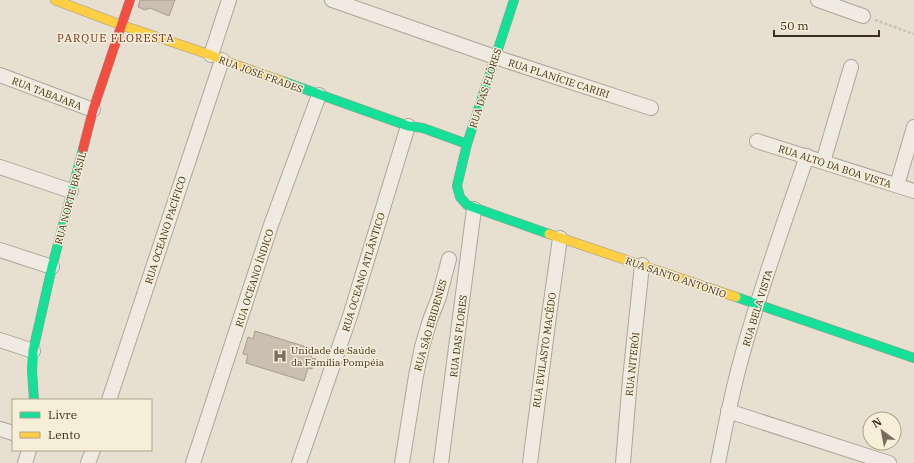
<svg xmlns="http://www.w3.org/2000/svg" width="914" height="463" viewBox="0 0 914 463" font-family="'IBM Plex Serif',serif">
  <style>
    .building { fill: #cbbfb2; stroke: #a89c90 }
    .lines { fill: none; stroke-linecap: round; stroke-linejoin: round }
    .street-casing { stroke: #ada599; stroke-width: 16 }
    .fast-casing { stroke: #9c958a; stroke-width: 10 }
    .slow-casing { stroke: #9c958a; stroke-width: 10 }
    .jam-casing { stroke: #9c958a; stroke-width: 10 }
    .path { stroke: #c8c2b9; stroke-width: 2.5; stroke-dasharray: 3 2; stroke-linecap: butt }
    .street { stroke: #efebe3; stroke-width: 14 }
    .fast { stroke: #16e098; stroke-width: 9 }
    .slow { stroke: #ffcf43; stroke-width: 9 }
    .jam { stroke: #f24e42; stroke-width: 9 }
    .labels { text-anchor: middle; stroke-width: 3; stroke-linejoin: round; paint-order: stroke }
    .street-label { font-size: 10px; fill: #3d2e20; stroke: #f7eed8 }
    .poi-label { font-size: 10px; fill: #3d2e20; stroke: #f7eed8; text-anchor: start }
    .neighbourhood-label { font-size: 11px; letter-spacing: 1px; fill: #6b2e1e; stroke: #f7eed8 }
  </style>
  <rect width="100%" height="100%" fill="#e7e0d1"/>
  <path class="building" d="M140,0H175L169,16L150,8L145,10L138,7Z
    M255,331L313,349L311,358L316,359L312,369L308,368L304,381L246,363L248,355L243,354L248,337L253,339Z"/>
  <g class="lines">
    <defs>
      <path id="street" d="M332,0L495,57L651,108
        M818,0L863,16
        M211,55L229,0
        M0,75L93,110
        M757,141L914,191
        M823,162L851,67
        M0,167L71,191
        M897,185L914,127
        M0,250L52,267
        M0,340L33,351
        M109,400L222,60
        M728,411L889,463
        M0,429L13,433
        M25,463L29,450
        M88,463L93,450
        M193,463L271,225L319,95
        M299,463L350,316L408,126
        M402,463L416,376L422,347L430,320L439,297L449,259
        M441,463L474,209
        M530,463L549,316L560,238
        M623,463L630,379L642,265
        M718,463C725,427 732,391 742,356C760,289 784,223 807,156"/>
      <path id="fast" d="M514,0L467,144L457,186L460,197L467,205L549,234
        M282,81L408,126L423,128L467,144
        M736,297L914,358
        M34,400L32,371L33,351L52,267L83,149"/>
      <path id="slow" d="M55,0L121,25L211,55L222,60L282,81
        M549,234L736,297"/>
      <path id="jam" d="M83,149L93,110L130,0"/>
    </defs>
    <use href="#street" class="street-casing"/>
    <use href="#fast" class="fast-casing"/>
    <use href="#slow" class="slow-casing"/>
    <use href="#jam" class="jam-casing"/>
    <path class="path" d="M875,20L914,34"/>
    <use href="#street" class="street"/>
    <use href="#fast" class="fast"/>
    <use href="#slow" class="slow"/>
    <use href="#jam" class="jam"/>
  </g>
  <defs>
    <symbol id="hospital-bare" viewBox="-9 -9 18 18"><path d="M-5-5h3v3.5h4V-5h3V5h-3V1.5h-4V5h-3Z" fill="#786c5e" stroke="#f7eed8" stroke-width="2.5" paint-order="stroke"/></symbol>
  </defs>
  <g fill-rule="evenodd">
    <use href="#hospital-bare" x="270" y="346" width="20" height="20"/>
  </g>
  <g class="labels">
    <g class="street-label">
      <text transform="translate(261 74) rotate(20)" y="4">RUA JOSÉ FRADES</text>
      <text transform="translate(559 78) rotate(18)" y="4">RUA PLANÍCIE CARIRI</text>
      <text transform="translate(485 88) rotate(-72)" y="4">RUA DAS FLÔRES</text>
      <text transform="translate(47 93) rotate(21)" y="4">RUA TABAJARA</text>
      <text transform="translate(835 166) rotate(18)" y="4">RUA ALTO DA BOA VISTA</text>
      <text transform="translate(70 198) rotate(-75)" y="4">RUA NORTE BRASIL</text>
      <text transform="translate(165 230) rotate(-72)" y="4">RUA OCEANO PACÍFICO</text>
      <text transform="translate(363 272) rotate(-73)" y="4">RUA OCEANO ATLÂNTICO</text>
      <text transform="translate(676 277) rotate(19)" y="4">RUA SANTO ANTÔNIO</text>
      <text transform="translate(254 278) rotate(-72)" y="4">RUA OCEANO ÍNDICO</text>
      <text transform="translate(757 308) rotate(-73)" y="4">RUA BELA VISTA</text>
      <text transform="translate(430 325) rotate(-74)" y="4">RUA SÃO EBIDENES</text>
      <text transform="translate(458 336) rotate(-83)" y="4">RUA DAS FLORES</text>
      <text transform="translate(544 350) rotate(-82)" y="4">RUA EVILASTO MACÊDO</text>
      <text transform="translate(632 364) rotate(-84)" y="4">RUA NITERÓI</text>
    </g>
    <g class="poi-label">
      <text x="291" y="354">Unidade de Saúde<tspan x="291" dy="12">da Família Pompéia</tspan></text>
    </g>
    <g class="neighbourhood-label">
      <text x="116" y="42">PARQUE FLORESTA</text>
    </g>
  </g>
  <rect x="12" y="399" width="140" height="52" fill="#f7eed8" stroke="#ada18e"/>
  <rect x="20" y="412" width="20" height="6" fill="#16e098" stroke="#ada18e"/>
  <text x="48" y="419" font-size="12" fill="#3d2e20">Livre</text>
  <rect x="20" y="432" width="20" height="6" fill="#ffcf43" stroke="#ada18e"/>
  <text x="48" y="439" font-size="12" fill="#3d2e20">Lento</text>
  <g transform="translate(882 431) rotate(328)"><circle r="19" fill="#f7eed8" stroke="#ada18e"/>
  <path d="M0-3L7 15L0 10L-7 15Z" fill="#786c5e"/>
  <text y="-6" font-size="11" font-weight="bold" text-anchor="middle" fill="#3d2e20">N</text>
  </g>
  <path d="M774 30v6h105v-6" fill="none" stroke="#3d2e20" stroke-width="2"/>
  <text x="780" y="30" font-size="12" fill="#3d2e20" stroke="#f7eed8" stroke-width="3" paint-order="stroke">50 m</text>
</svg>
